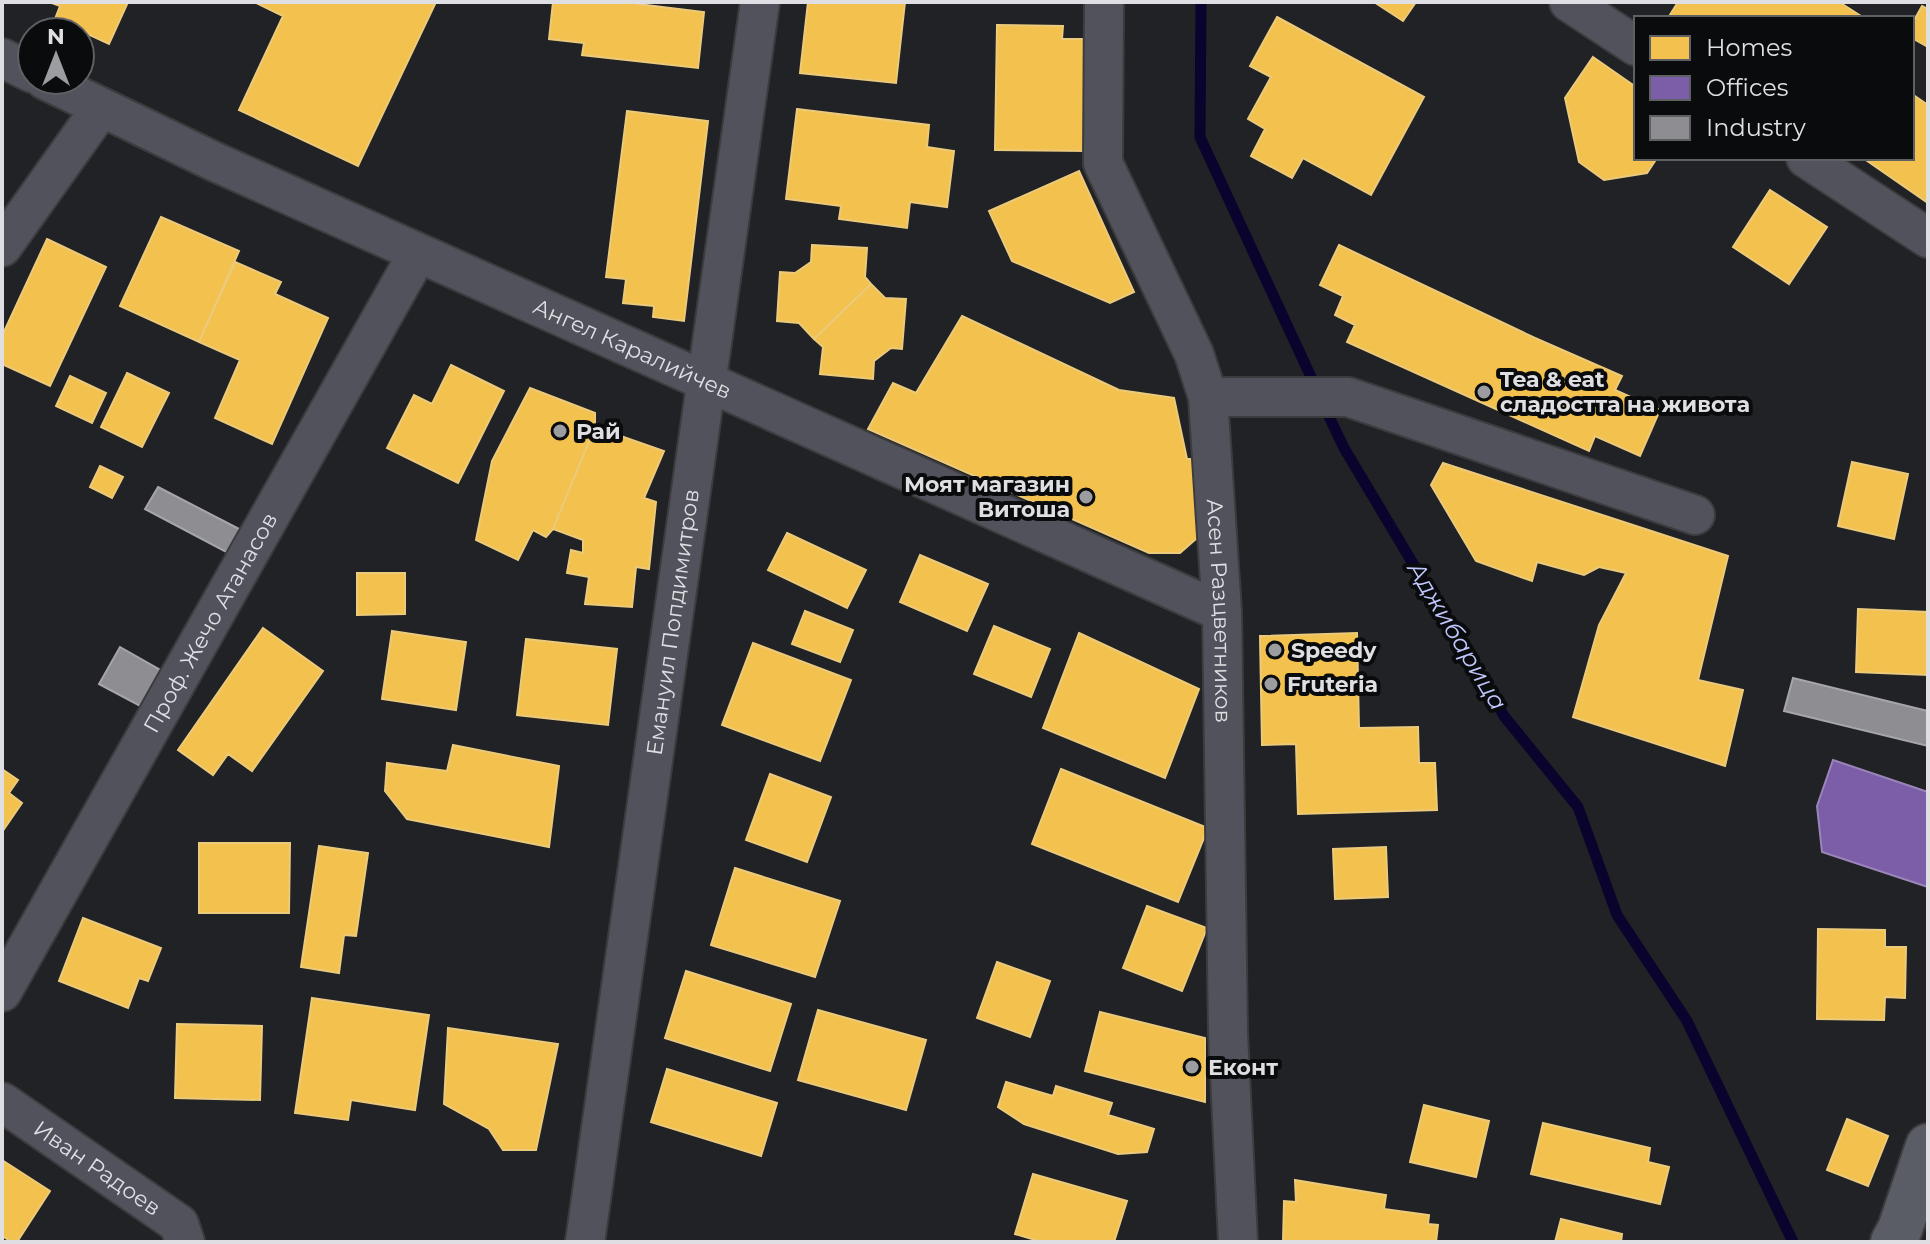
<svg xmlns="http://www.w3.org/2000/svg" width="1930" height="1244" viewBox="0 0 1930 1244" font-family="Montserrat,sans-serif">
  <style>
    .homes { fill: #f2c14e; stroke: #ecca7b; stroke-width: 2 }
    .offices { fill: #7b5ea7; stroke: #9985b9; stroke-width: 2 }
    .industry { fill: #8d8d92; stroke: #a6a6aa; stroke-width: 2 }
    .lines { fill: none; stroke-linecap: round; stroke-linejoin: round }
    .stream { stroke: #09032d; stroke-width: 11 }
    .minor-casing { stroke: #3c3c3f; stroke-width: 42 }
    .major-casing { stroke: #3c3c3f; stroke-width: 48 }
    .minor { stroke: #51525b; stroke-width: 38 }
    .major { stroke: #5b5d66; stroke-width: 44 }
    .poi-dot { fill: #9c9da0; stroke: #0a0b0d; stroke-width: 3 }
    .labels { text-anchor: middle; stroke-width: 8; stroke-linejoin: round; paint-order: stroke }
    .street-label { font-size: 22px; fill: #dfdfe3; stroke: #0a0b0d }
    .poi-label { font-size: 22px; font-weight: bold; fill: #dfdfe3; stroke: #0a0b0d; text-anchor: start }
    .water-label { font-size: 24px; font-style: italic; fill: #c1c7fd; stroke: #0a0b0d }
  </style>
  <rect width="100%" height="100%" fill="#212225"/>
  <path class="homes" d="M128,2L109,44L55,19L60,6L52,3Z
    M254,2H436L358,166L239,110L283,16Z
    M553,2H638V4L704,12L698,68L582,55L584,43L549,39Z
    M808,2H905L896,83L800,73Z
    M1374,2H1416L1403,21Z
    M1678,2H1839L1864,18H1668Z
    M1922,6L1928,9V47L1912,38V24Z
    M1277,17L1424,97L1371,195L1303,158L1292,178L1251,156L1265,129L1248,119L1271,77L1250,66Z
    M997,25L1063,26L1062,39H1088L1087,151L995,150Z
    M1593,57L1636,87V158H1657L1647,173L1604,180L1579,162L1565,98Z
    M1912,94L1928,105V203L1863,158H1912Z
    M797,109L929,125L927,147L954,151L947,207L910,202L907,228L839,219L841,206L786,199Z
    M627,111L708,121L684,321L653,317L654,306L623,303L626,279L606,277Z
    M1079,171L1134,292L1110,303L1012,261L989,211Z
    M1770,190L1827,227L1789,284L1733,247Z
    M161,217L239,251L199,342L120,306Z
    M47,239L106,267L50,386L2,364V336Z
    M812,245L867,248L865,277L871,284L814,339L799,323L777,321L780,272L795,273L811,262Z
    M1339,245L1535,338L1622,376L1615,390L1660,410L1640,456L1595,436L1589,451L1347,342L1355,325L1335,315L1343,296L1320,285Z
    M235,262L281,282L275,294L328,318L272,444L215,418L240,360L199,342Z
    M871,284L885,298L906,299L902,349L891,348L874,361L873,379L820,374L823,347L814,339Z
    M962,316L1119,390L1174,398L1187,459H1196L1197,538L1180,553H1149L868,429L893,383L916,393Z
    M451,365L504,391L458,483L387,448L414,395L432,404Z
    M127,373L169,393L142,447L101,427Z
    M70,376L106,393L92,423L56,406Z
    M530,388L595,413V427L553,529L546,537L533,530L518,560L476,540L492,461Z
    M595,427L664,451L644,498L656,502L649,569L636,567L632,607L585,604L589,577L567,573L571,550L583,553V540L553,529Z
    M1852,462L1908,474L1894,539L1838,526Z
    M1443,463L1728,556L1698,680L1743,690L1725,766L1573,717L1599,625L1626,573L1599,567L1584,575L1537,562L1532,581L1476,561L1431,485Z
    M100,466L123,477L112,498L90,487Z
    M787,533L866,570L847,608L768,570Z
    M920,555L988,584L967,631L900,602Z
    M357,573H405V614L357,615Z
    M1858,609L1928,612V675L1856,672Z
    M805,611L853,630L840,662L792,644Z
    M994,626L1050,649L1031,697L974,674Z
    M263,628L323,671L252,771L228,754L213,775L178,750Z
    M392,631L466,642L456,710L382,699Z
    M1079,633L1199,689L1165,778L1043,728Z
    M1357,633L1359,728L1418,727L1419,763H1435L1437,810L1298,814L1296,744L1262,745L1260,636Z
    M526,639L617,649L608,725L517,715Z
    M753,643L851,680L820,761L722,725Z
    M453,745L559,766L549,847L407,819L385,791L387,763L447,771Z
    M2,769L18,780L9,793L22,803L2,832Z
    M1061,769L1208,828L1178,902L1032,844Z
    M770,774L831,797L807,862L746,840Z
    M199,843H290L289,913H199Z
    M319,846L368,853L356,936L344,935L339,973L301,967Z
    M1386,847L1388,897L1335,899L1333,849Z
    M735,868L840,901L815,977L711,945Z
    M1147,906L1207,928L1182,991L1123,968Z
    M83,918L161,948L148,981L139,978L128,1008L59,981Z
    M1818,929L1885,930V947H1906L1905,998L1885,997L1884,1020L1817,1019Z
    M997,962L1050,981L1030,1037L977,1018Z
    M686,971L791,1004L770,1071L665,1038Z
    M312,998L429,1015L415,1110L351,1100L348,1120L295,1113Z
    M818,1010L926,1040L906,1110L798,1080Z
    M1100,1012L1205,1038V1102L1085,1071Z
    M177,1024L262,1026L260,1100L175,1098Z
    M448,1028L558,1044L536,1150H503L489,1129L444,1104Z
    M667,1069L777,1103L761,1156L651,1122Z
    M1006,1082L1053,1096L1056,1086L1112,1103L1108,1115L1154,1129L1147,1152L1118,1154L1024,1124L998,1107Z
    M1424,1105L1489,1121L1476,1177L1410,1162Z
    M1847,1119L1888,1136L1868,1186L1827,1170Z
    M1543,1123L1650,1148L1648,1162L1669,1167L1660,1204L1531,1174Z
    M2,1160L50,1191L17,1242H12L2,1236Z
    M1033,1174L1127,1201L1114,1242H1042L1015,1234Z
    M1295,1180L1386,1195L1384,1209L1429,1215L1428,1224L1438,1225L1436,1242H1283L1284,1201L1296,1202Z
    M1561,1219L1622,1234L1621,1242H1555Z"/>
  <path class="offices" d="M1833,760L1928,792V887L1822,852L1817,806Z"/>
  <path class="industry" d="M158,487L243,531L230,554L145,509Z
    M120,647L162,671L142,707L99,684Z
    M1793,678L1928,711V746L1784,711Z"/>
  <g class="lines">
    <path class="stream" d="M1201,2L1200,137L1317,390
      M1324,406L1344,448L1504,716L1578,807L1617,915L1687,1021L1793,1242"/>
    <defs>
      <g id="minor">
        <path id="s1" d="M1104,2L1103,163L1194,354L1208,397L1222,612L1228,1033L1238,1242"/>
        <path d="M1569,2L1636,46"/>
        <path d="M2,58L32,73"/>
        <path id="s2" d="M45,80L213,161L1222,612"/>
        <path d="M1806,158L1928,238"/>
        <path d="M2,247L101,108"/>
        <path d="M1208,397H1348L1695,515"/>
        <path id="s3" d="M2,992L418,253"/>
        <path id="s4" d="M2,1102L179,1224L185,1242"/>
        <path id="s5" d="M585,1242L760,2"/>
      </g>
      <path id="major" d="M1893,1242L1900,1229L1928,1146"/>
    </defs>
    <use href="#minor" class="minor-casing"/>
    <use href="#major" class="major-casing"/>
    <use href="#minor" class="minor"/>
    <use href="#major" class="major"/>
  </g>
  <g class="poi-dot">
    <circle cx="1484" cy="392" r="8"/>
    <circle cx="560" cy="431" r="8"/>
    <circle cx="1086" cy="497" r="8"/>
    <circle cx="1275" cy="650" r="8"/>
    <circle cx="1271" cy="684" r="8"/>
    <circle cx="1192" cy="1067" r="8"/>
  </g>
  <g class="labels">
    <g class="street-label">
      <text dy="8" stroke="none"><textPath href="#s2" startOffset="646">Ангел Каралийчев</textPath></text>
      <text dy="8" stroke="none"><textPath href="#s1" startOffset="632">Асен Разцветников</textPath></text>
      <text dy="8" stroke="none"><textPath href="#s3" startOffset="424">Проф. Жечо Атанасов</textPath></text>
      <text dy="8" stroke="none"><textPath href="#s5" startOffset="626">Емануил Попдимитров</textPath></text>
      <text dy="8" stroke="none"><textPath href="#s4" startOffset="116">Иван Радоев</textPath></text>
    </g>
    <g class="poi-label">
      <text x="1500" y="387">Tea &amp; eat<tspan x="1500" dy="25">сладостта на живота</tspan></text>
      <text x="576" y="439">Рай</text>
      <text x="1070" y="492" text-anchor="end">Моят магазин<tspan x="1070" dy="25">Витоша</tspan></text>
      <text x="1291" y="658">Speedy</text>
      <text x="1287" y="692">Fruteria</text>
      <text x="1208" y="1075">Еконт</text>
    </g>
    <g class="water-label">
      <text transform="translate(1457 636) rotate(59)" y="8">Аджибарица</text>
    </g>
  </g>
  <rect width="1930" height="1244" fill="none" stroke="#dfdfe3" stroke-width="8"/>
  <rect x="1634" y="16" width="280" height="144" fill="#0a0b0d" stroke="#5f6063" stroke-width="2"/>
  <rect x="1650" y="36" width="40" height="24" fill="#f2c14e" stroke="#5f6063" stroke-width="2"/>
  <text x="1706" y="56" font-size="24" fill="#dfdfe3">Homes</text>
  <rect x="1650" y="76" width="40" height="24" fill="#7b5ea7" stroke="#5f6063" stroke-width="2"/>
  <text x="1706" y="96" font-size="24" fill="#dfdfe3">Offices</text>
  <rect x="1650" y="116" width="40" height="24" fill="#8d8d92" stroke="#5f6063" stroke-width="2"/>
  <text x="1706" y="136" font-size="24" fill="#dfdfe3">Industry</text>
  <g transform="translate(56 56)"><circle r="38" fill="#0a0b0d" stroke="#5f6063" stroke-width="2"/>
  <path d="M0-6L14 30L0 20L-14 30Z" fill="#9c9da0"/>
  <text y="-12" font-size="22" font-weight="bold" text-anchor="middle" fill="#dfdfe3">N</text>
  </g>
</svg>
